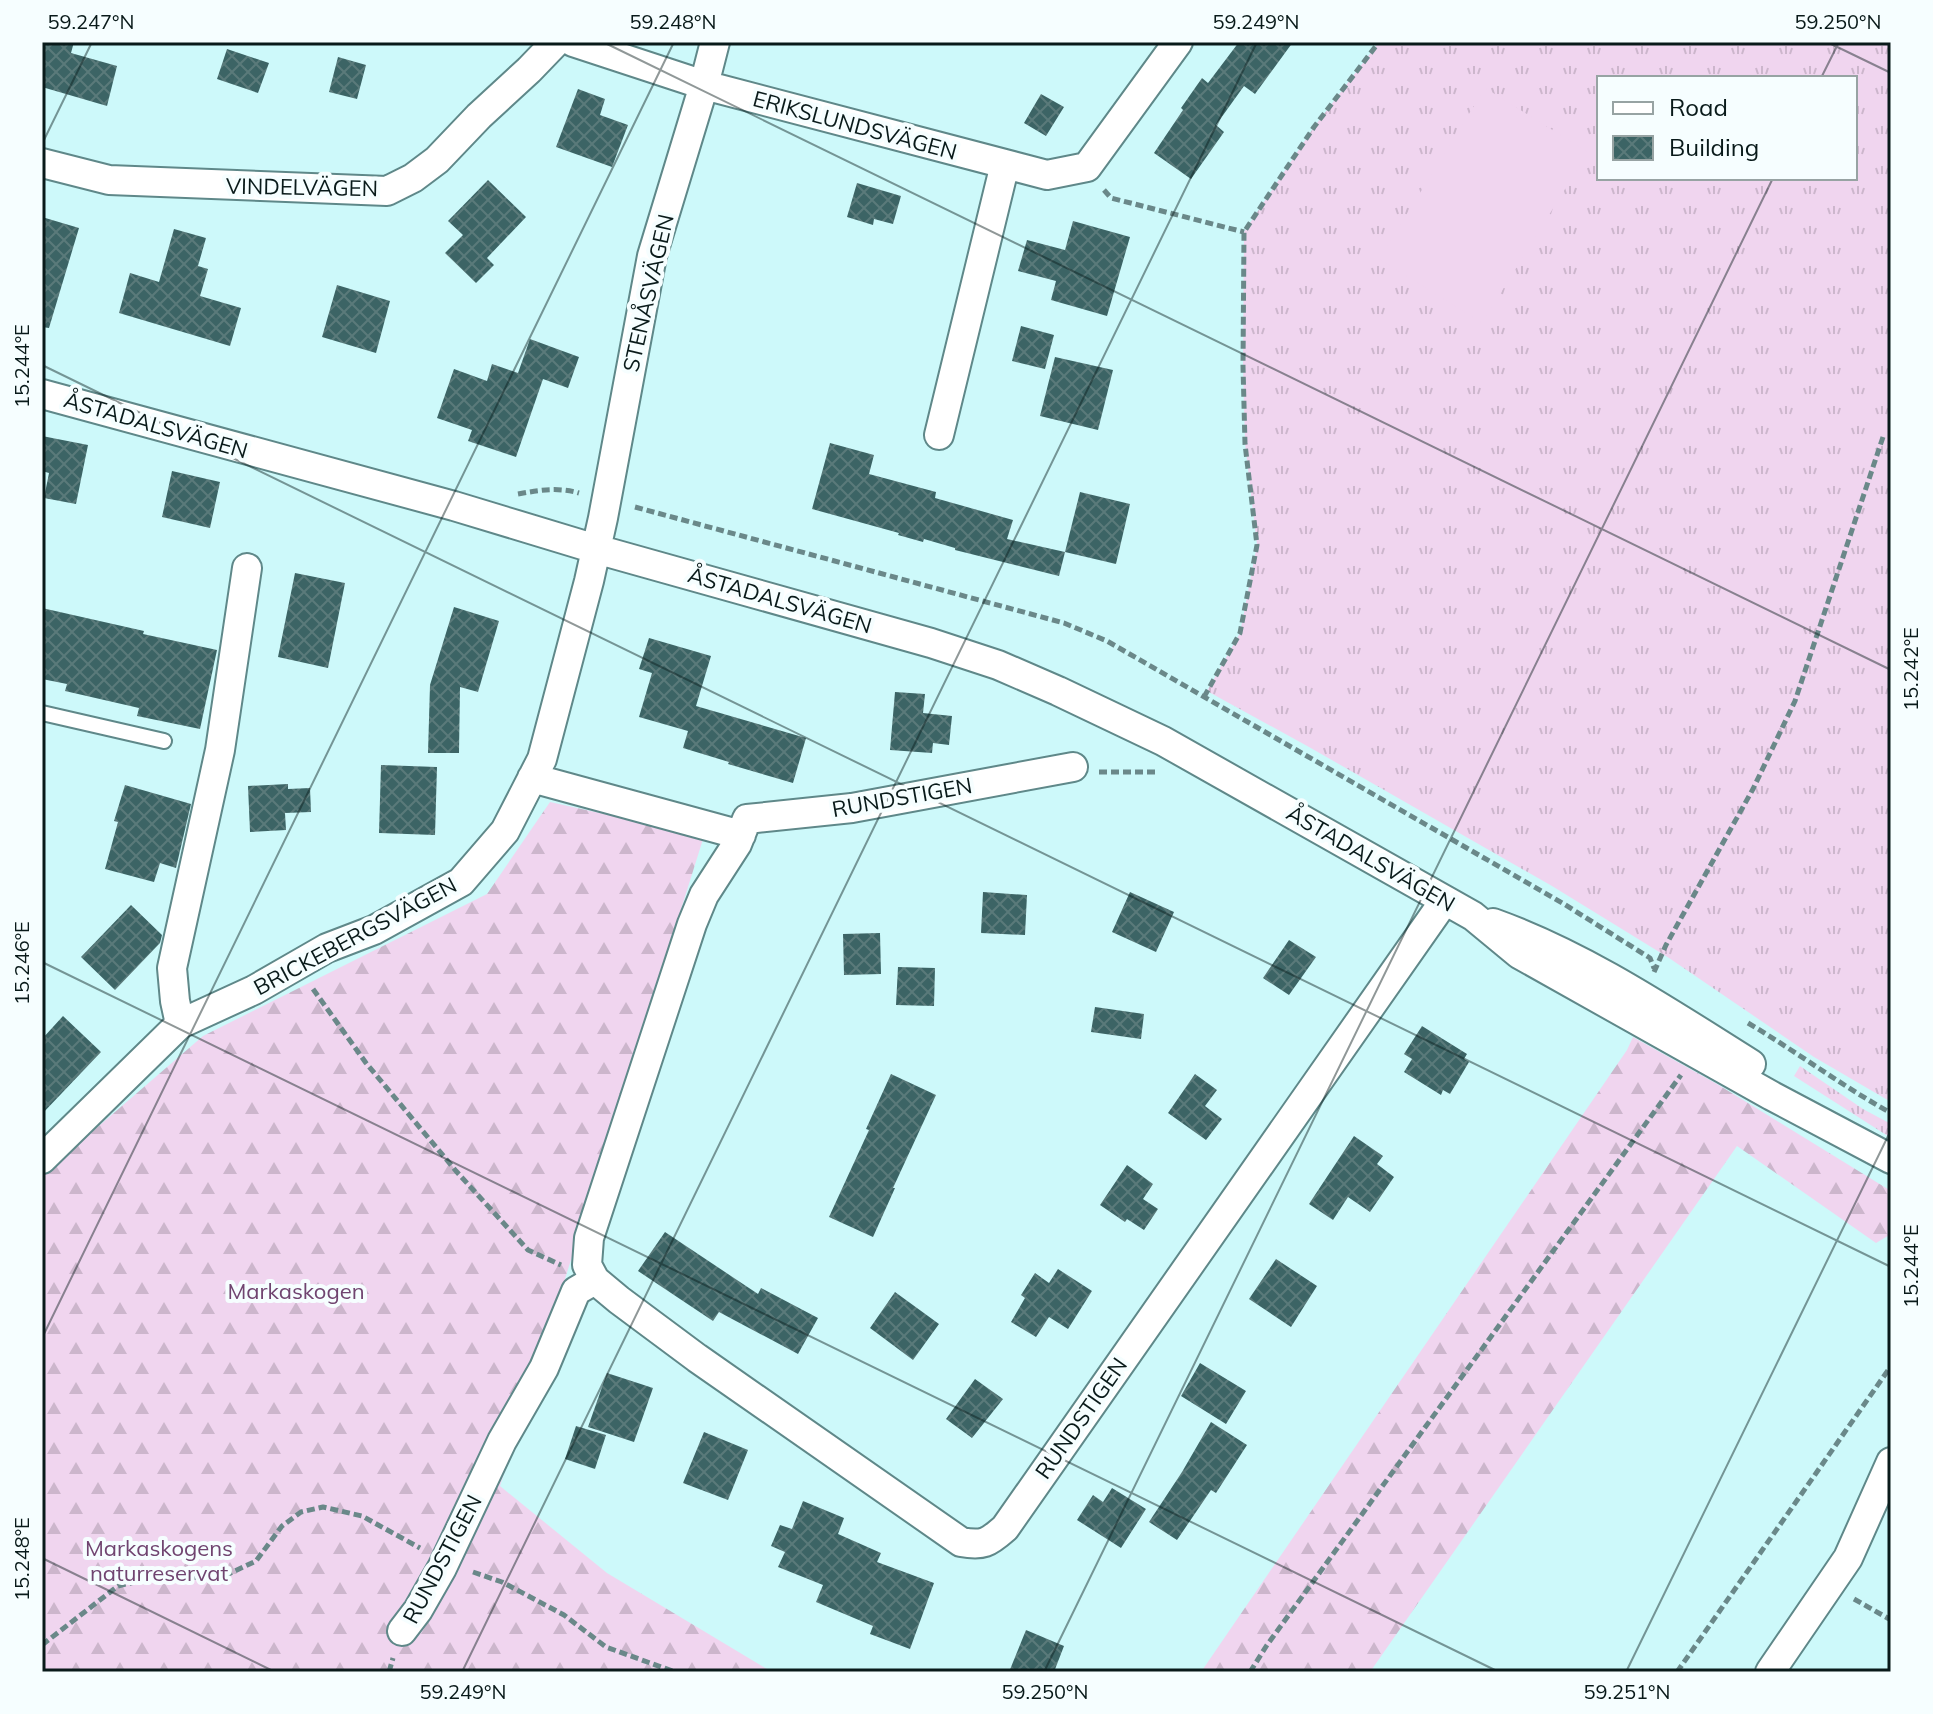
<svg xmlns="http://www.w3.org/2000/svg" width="1933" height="1714" viewBox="0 0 1933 1714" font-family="Mulish,sans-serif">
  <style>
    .grass { fill: url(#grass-tufts); fill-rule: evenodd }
    .forest { fill: url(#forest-firs) }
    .garden { fill: #f0d5ef }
    .building { fill: url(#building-cross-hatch) }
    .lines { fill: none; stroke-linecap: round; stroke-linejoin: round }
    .service-casing { stroke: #5f8889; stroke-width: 18 }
    .minor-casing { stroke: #5f8889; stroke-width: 32 }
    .path { stroke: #6a8889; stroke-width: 5; stroke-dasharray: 8 4; stroke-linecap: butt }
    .service { stroke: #fff; stroke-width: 14 }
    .minor { stroke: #fff; stroke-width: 28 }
    .ticks { fill: none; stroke: #091a1a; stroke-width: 2; stroke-opacity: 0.45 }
    .labels { text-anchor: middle; stroke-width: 8; stroke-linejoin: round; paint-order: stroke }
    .street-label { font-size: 22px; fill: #091a1a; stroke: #f6feff }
    .park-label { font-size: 22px; fill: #704470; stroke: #f6feff }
    .neatline { fill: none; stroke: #091a1a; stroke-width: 3 }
    .ticks-label { font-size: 20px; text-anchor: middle; fill: #091a1a }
  </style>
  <defs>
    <pattern id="grass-tufts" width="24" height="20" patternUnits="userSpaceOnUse" patternTransform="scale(2)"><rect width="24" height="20" fill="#f0d5ef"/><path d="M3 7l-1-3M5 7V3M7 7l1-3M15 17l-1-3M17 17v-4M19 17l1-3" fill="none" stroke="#ccb6cc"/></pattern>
    <pattern id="forest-firs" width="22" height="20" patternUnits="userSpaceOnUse" patternTransform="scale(2)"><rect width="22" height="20" fill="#f0d5ef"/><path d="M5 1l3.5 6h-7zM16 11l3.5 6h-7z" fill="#ccb6cc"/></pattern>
    <pattern id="building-cross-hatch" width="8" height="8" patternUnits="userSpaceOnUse" patternTransform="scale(2)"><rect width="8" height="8" fill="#3c6465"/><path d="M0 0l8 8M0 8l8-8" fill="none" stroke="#5a7a7a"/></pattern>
  </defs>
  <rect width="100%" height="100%" fill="#cdf9fa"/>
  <path class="grass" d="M1379,42H1891V1102L1814,1057L1669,958L1552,886L1309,747L1207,691L1240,633L1257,545L1245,443L1243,366L1244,232L1314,127ZM1599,78H1855V178H1599Z
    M1800,1066L1863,1109L1891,1124V1138L1794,1076Z"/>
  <path class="forest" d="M550,802L704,836L500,1486L607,1573L772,1672H42V1175L203,1036L487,894Z
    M1633,1037L1717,1084L1891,1191V1234L1876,1243L1737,1146L1370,1672H1201L1627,1050Z"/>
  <path class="garden" d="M1485,88L1588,152L1482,323L1379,259Z"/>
  <path class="building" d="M42,42H74L71,53L117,66L107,106L42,87Z
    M1239,42H1293L1255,94L1244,86L1216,125L1224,132L1191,179L1154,153L1183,110L1181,108L1202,78L1208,83Z
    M227,49L269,63L258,93L217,79Z
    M338,57L366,65L357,99L329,92Z
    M578,89L605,99L600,115L628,125L612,167L556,147Z
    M1041,94L1064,107L1046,136L1024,123Z
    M488,180L526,217L487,258L494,265L476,283L445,253L463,235L448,221Z
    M857,183L901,196L893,224L874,219L873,225L847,217Z
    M42,217L79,228L49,328L42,327Z
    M1073,221L1130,237L1107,316L1051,300L1056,281L1018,271L1027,240L1065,250Z
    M174,229L206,238L198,266L208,269L200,296L241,308L230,346L119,313L130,273L159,282Z
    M337,285L390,301L376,353L322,337Z
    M1021,326L1054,335L1045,369L1012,361Z
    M530,339L579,357L568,388L543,379L516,457L468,441L472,430L437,418L454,369L487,381L492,364L518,373Z
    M1055,357L1113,370L1098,430L1040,416Z
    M42,436L88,445L76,504L44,498L49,473L42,471Z
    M830,443L874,455L869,474L936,492L935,498L1013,520L1007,539L1065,552L1059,576L955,550V548L924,539L923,542L898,535L899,533L812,509Z
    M172,471L220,482L210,528L162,517Z
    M1080,492L1130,504L1116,564L1065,552Z
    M295,573L345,583L328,668L278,657Z
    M454,607L499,621L478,692L460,687L459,753H428L430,685Z
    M42,608L144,631L143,634L217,650L200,729L137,716L139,708L65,691L67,684L42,679Z
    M649,638L711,656L696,706L806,738L793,783L728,764L729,762L683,748L688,731L639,717L652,673L639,669Z
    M895,692L925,694L923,713L952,716L949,745L933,743L932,753L890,750Z
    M381,765L437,767L435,835L379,833Z
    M288,784V789L310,788L311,812L285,813L286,830L250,832L248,786Z
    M125,785L191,804L176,868L160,863L154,882L105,869L118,822L114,821Z
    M983,892L1027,895L1025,935L981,933Z
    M1130,892L1174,912L1156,952L1112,932Z
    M131,905L162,935L160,943L115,990L81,957Z
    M880,933L881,974L844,975L843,934Z
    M1289,940L1316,957L1289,995L1263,978Z
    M898,967L935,968L934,1006L896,1005Z
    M1095,1007L1144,1014L1141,1039L1091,1032Z
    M63,1016L101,1052L42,1114V1039Z
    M1422,1026L1467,1054L1464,1059L1469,1062L1450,1094L1443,1090L1441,1095L1404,1072L1412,1059L1404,1054Z
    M891,1074L936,1095L893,1188H895L873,1237L829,1217L869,1130L866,1129Z
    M1195,1074L1217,1090L1205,1106L1222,1119L1206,1140L1168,1113Z
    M1354,1136L1383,1156L1377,1164L1394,1177L1370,1212L1348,1197L1333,1220L1309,1204Z
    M1127,1165L1153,1184L1143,1199L1158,1209L1144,1230L1127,1219L1125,1222L1100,1205Z
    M665,1232L758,1294L761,1288L818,1318L798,1354L719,1312L713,1321L638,1271Z
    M1276,1259L1317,1286L1291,1327L1249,1299Z
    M1058,1269L1092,1291L1068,1329L1049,1317L1036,1337L1011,1322L1025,1298L1021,1295L1035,1273L1049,1283Z
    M895,1292L939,1324L913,1360L870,1328Z
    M1200,1363L1246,1391L1226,1424L1181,1396Z
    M607,1373L653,1388L634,1442L588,1427Z
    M975,1379L1003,1399L972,1438L946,1419Z
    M1211,1422L1247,1445L1216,1493L1211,1490L1177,1540L1149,1522L1182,1472Z
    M576,1426L606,1435L595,1469L565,1459Z
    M704,1432L748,1450L728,1500L683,1483Z
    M1112,1488L1146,1509L1121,1548L1077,1520L1093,1495L1103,1502Z
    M803,1501L844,1518L838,1534L881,1553L877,1562L934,1583L910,1649L870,1634L873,1626L816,1602L823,1585L778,1567L785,1552L771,1546L780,1525L792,1529Z
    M1026,1630L1064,1646L1054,1672H1009Z"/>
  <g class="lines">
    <defs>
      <path id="service" d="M42,713L164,741"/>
      <path id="minor" d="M573,42L704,85L1047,175L1087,167L1178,42
        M42,163L109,180L387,191L413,178L437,160L479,116L529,70L556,42
        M42,394L454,506L596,549L931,643L998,665L1058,691L1163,741L1473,916L1519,954L1772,1096L1891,1159
        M939,435L1005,164
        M1073,767L852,808L747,819L737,844L704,895L692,924L589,1238L587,1265L595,1280L619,1300L697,1358L961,1542C983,1546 988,1543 1005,1528L1445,900
        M532,778L741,835
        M1493,923C1585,956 1668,1012 1751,1064
        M180,1024L175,1001L172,968L220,750L247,568
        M42,1159L180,1024L254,990L327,948L374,930L461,882L505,831L542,759L589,581L603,518L652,256L704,85L715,42
        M402,1631L418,1610L442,1568L502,1441L544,1368L576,1291L595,1280
        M1770,1672L1848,1558L1891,1462"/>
    </defs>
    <use href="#service" class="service-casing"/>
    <use href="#minor" class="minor-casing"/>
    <path class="path" d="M1104,190L1111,198L1244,232
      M518,494C540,490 558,487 579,493
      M635,507L1064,623L1107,641L1564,904L1650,958L1654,968
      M1204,697L1240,633L1257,545L1245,444L1243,366L1244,232L1314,127L1379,42
      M1099,772H1157
      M1654,972L1666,945L1753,789L1795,701L1884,434
      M313,989L366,1063L456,1171L528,1250L561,1265
      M1748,1023C1797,1052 1842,1086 1891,1113
      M473,1572L502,1582L564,1615L606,1647L675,1672
      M1854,1599L1891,1620
      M42,1645L118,1586L151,1578L222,1577L256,1561L282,1526L301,1512L323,1507L362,1516L420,1548
      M389,1672L393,1658
      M1250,1672L1267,1645L1681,1075
      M1677,1672L1891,1366"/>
    <use href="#service" class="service"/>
    <use href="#minor" class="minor"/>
  </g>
  <path class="ticks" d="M603,42L1891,670M1827,42L1891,73M1821,78L1839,42M42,144L92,42M42,365L1891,1267M42,962L1499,1672M42,1338L674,42M42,1558L275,1672M462,1672L1257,42M1044,1672L1773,178M1626,1672L1891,1130"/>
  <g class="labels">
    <g class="street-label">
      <text transform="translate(855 125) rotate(15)" y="8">ERIKSLUNDSVÄGEN</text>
      <text transform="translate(302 187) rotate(1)" y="8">VINDELVÄGEN</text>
      <text transform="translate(648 293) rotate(-77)" y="8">STENÅSVÄGEN</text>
      <text transform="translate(156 425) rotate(16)" y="8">ÅSTADALSVÄGEN</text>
      <text transform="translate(780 600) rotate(16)" y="8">ÅSTADALSVÄGEN</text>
      <text transform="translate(902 797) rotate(-10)" y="8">RUNDSTIGEN</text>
      <text transform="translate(1371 858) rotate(30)" y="8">ÅSTADALSVÄGEN</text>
      <text transform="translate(355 936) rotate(-28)" y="8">BRICKEBERGSVÄGEN</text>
      <text transform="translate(1081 1418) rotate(-55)" y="8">RUNDSTIGEN</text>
      <text transform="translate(442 1559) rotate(-62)" y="8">RUNDSTIGEN</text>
    </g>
    <g class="park-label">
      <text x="296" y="1299">Markaskogen</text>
      <text x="159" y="1556">Markaskogens<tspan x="159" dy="25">naturreservat</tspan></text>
    </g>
  </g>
  <rect width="1933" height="1714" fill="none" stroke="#f6feff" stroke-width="88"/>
  <rect x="1597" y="76" width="260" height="104" fill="#f6feff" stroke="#97a3a3" stroke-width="2"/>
  <rect x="1613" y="102" width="40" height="12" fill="#ffffff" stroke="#97a3a3" stroke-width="2"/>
  <text x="1669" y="116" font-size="24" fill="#091a1a">Road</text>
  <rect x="1613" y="136" width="40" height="24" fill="url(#building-cross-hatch)" stroke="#97a3a3" stroke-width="2"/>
  <text x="1669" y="156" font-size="24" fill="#091a1a">Building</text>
  <rect x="44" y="44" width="1845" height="1626" class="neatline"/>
  <g class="ticks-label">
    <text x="91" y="29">59.247°N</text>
    <text x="673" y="29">59.248°N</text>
    <text x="1256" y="29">59.249°N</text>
    <text x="1838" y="29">59.250°N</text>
    <text transform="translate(22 366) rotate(-90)" y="7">15.244°E</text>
    <text transform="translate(1911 669) rotate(-90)" y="7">15.242°E</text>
    <text transform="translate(22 963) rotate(-90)" y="7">15.246°E</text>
    <text transform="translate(1911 1266) rotate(-90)" y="7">15.244°E</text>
    <text transform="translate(22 1559) rotate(-90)" y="7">15.248°E</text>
    <text x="463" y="1699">59.249°N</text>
    <text x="1045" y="1699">59.250°N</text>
    <text x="1627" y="1699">59.251°N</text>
  </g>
</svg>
